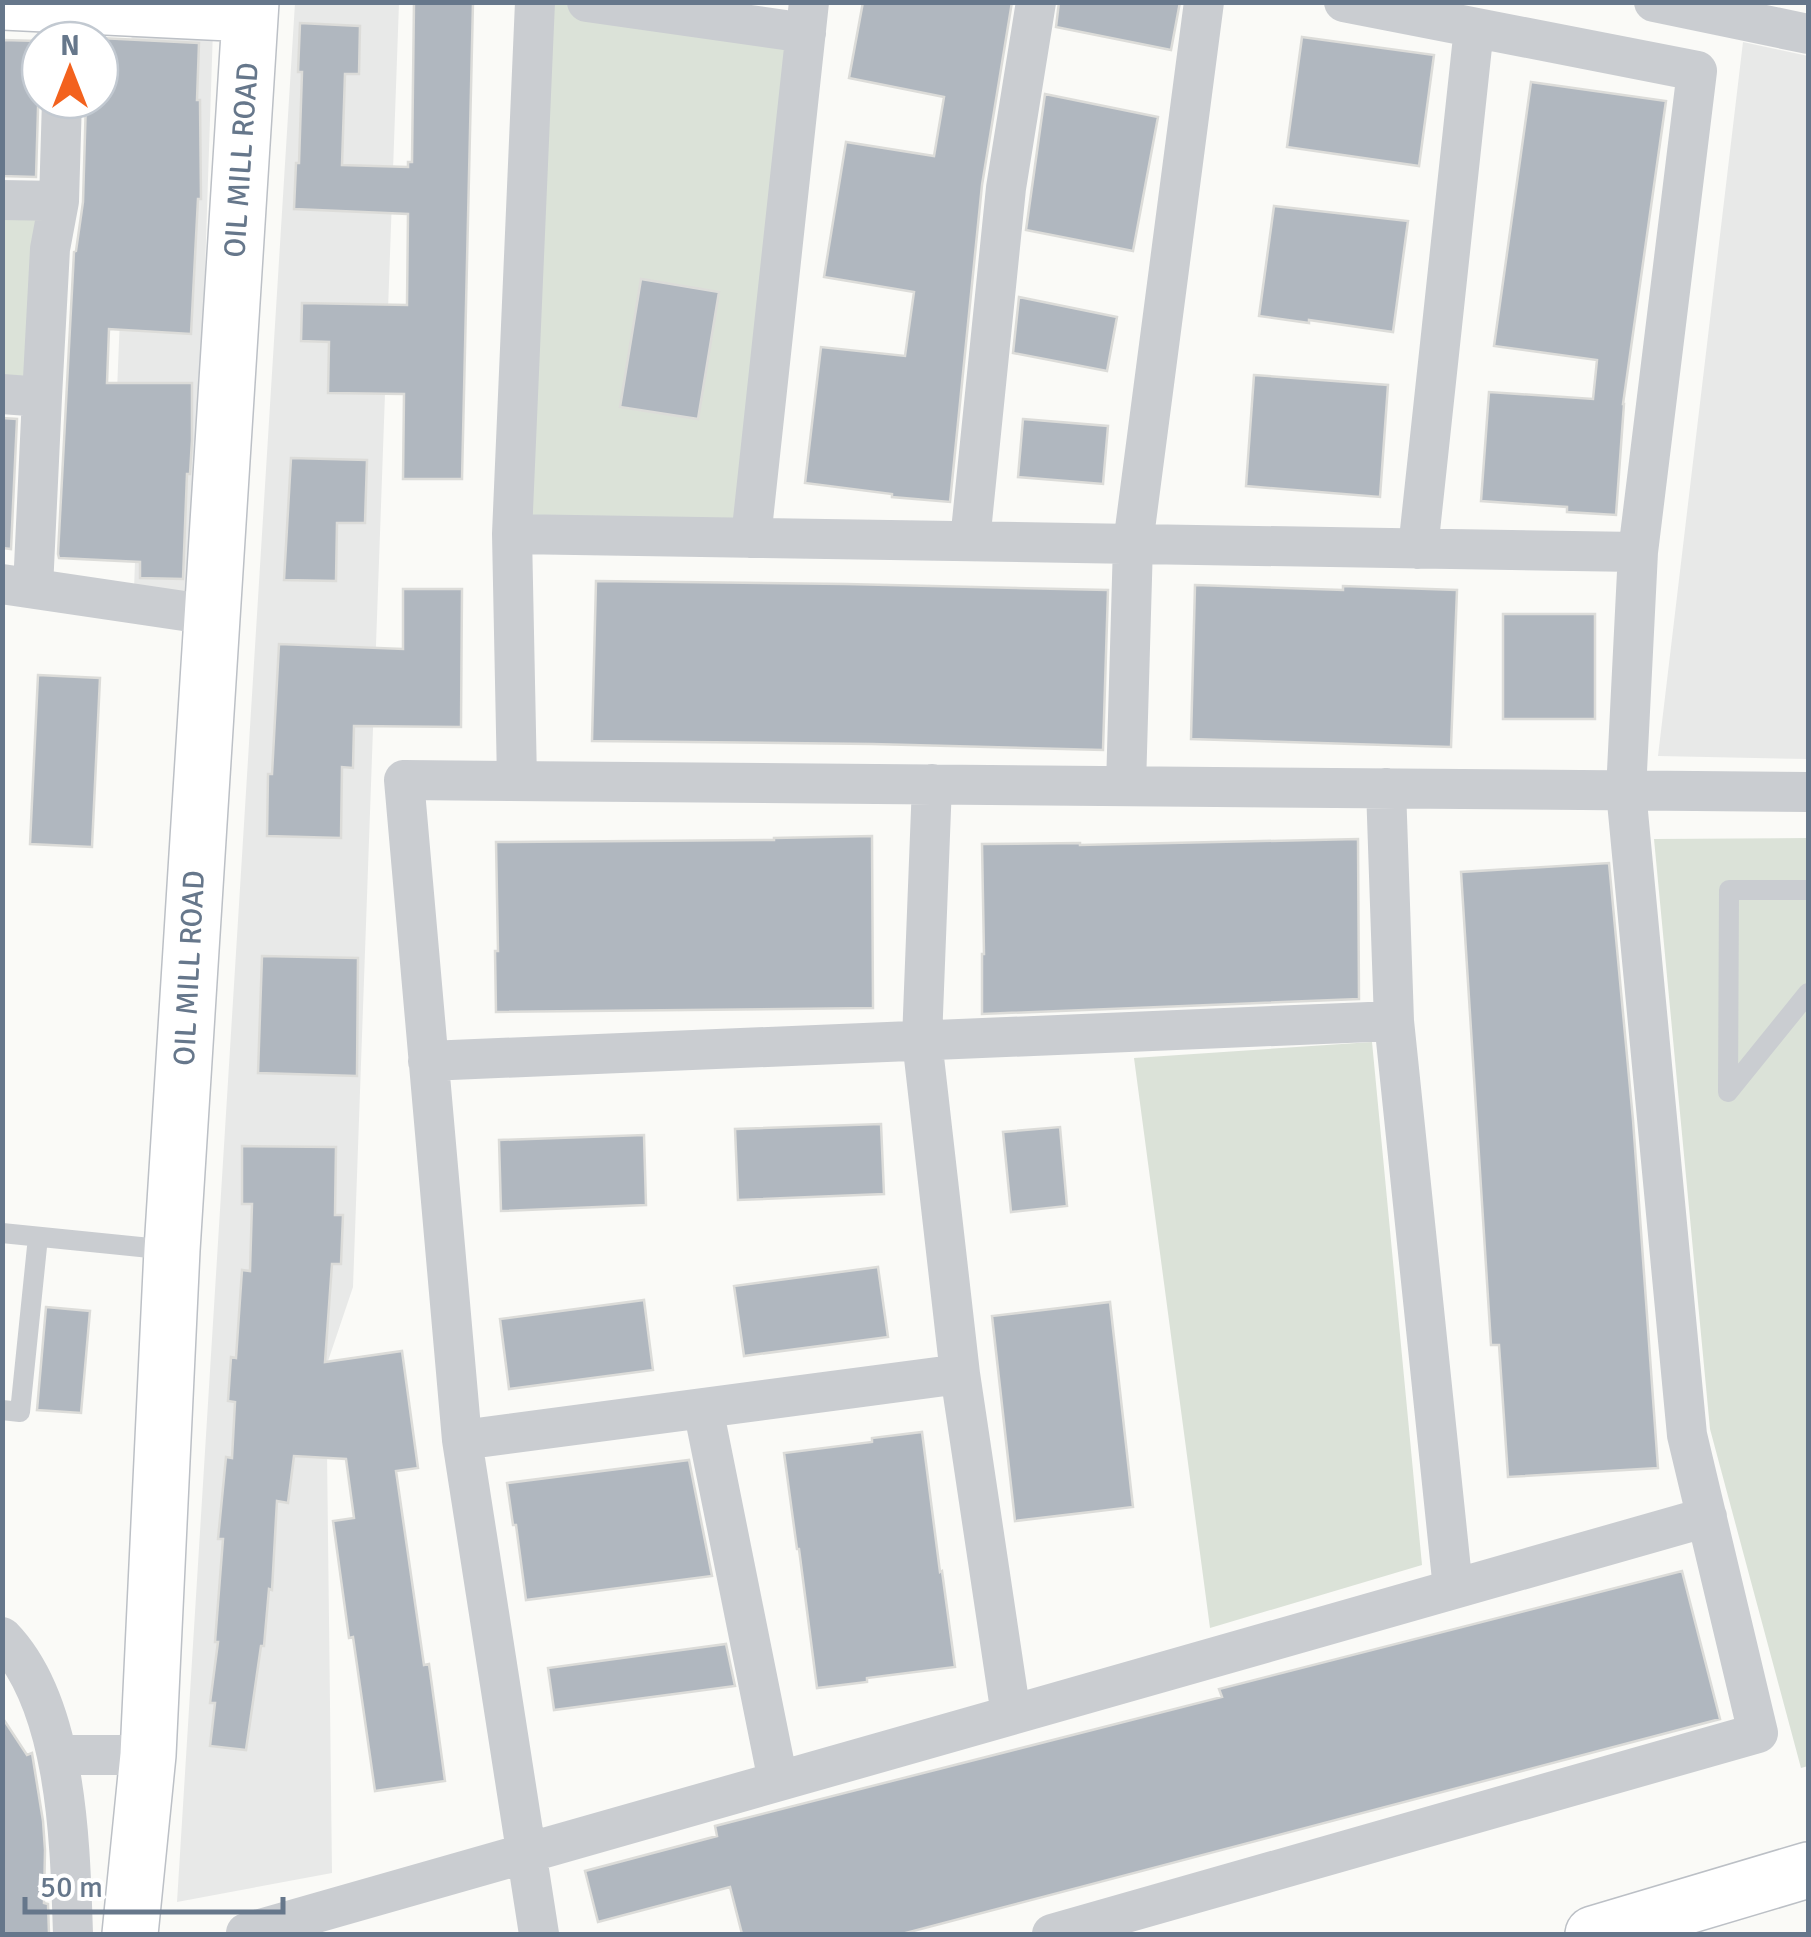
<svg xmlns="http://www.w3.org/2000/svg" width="1811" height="1937" viewBox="0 0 1811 1937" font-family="Signika,sans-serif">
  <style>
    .built { fill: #e8e9e8 }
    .green { fill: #dbe2d8 }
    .building { fill: #b0b7bf; stroke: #dcdcd9; stroke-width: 2.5 }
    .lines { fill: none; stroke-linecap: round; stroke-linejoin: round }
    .secondary-casing { stroke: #bcc0c6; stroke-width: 58 }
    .lane { stroke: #cacdd1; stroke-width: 20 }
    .street { stroke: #cacdd1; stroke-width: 40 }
    .secondary { stroke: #fff; stroke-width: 55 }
    .labels { text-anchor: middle; stroke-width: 10; stroke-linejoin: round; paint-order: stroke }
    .street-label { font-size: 30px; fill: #66778b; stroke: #fff }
  </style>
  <rect width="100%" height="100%" fill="#fafaf7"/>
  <path class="built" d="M295,3H399L353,1287L326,1367L332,1873L177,1902Z
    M132,26L213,29L194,602L134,590L141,393L117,391Z
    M1743,42L1808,56V759L1658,756Z"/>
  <path class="green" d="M535,3H587L806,33L751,538L512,534Z
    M2,205L46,206L37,392L3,389Z
    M1808,838V1766L1801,1768L1710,1429L1654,839Z
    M1372,1042L1422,1565L1210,1628L1134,1058Z"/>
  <path class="building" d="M414,2H473L462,479H403L404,394L328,393L329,342L301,341L302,303L407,305L408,214L294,209L296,163H299L302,72H298L300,23L360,26L359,74H345L342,165L408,167V162H412Z
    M863,2H1012L982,185L950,502L892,497V494L805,483L821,347L905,356L914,292L824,277L846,142L934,156L944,97L849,78Z
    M1059,2H1180L1171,50L1056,27Z
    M1302,37L1434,55L1419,166L1287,147Z
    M100,38L199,43L197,100H200L201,199H198L191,334L109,329L107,383H192V440L190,474H187L183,579L140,578V562L59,558L58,554L74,252L76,251L83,202L86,100H100Z
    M2,40L40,41L36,177L2,176Z
    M1531,82L1666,101L1623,404H1624L1616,515L1567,512V507L1481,501L1489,392L1593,399L1597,360L1494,346Z
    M1045,94L1158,117L1133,251L1026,230Z
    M1274,206L1408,221L1393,332L1309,320V323L1259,316Z
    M641,279L719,292L698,419L620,407Z
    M1019,297L1117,317L1107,371L1013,353Z
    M1254,375L1388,385L1380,497L1246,486Z
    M2,418L17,419L11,549L2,548Z
    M1023,419L1108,426L1103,484L1018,477Z
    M291,458L367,460L365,523H337L336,581L284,580Z
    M596,581L846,584L1108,590L1103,750L872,744L592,741Z
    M1195,585L1343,590V586L1457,590L1451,747L1191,739Z
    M403,589H462L461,727L354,726L353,768L342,767L341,838L267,836L268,774H272L279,644L403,649Z
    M1503,614H1595V719H1503Z
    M38,675L100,678L92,847L30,844Z
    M872,836L873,1008L496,1012L495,951H498L496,842L774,840V838Z
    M1358,839L1359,999L982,1014V954H984L982,844L1080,843V845Z
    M1609,863L1633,1120L1658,1468L1508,1477L1499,1345H1491L1461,872Z
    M262,956L358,958L357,1076L258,1073Z
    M881,1124L884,1194L738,1200L735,1129Z
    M1060,1127L1067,1206L1011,1212L1003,1132Z
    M644,1135L646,1205L501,1211L499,1140Z
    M242,1146L336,1147L335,1215H343L341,1264H332L325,1362L402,1351L418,1468L396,1471L424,1665L429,1664L445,1781L375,1791L353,1637L349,1638L333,1521L354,1518L346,1459L294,1456L288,1503L277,1501L272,1590L269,1589L264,1646H261L246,1750L210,1746L215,1703H210L218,1642H215L223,1539H218L226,1457L232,1458L235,1402L228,1401L231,1357L236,1358L242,1270L250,1271L252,1204H242Z
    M878,1267L888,1337L744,1356L734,1286Z
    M644,1300L653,1370L509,1389L500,1319Z
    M1110,1302L1133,1507L1015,1521L992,1316Z
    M46,1307L90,1311L81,1413L37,1410Z
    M922,1432L940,1572L942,1571L955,1667L867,1678V1682L817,1688L799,1549H797L784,1453L872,1442V1438Z
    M689,1460L712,1576L526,1600L516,1525H513L507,1483Z
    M1682,1571L1720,1719L902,1934H742L730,1887L598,1922L585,1871L717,1836L715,1826L1222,1697L1219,1689Z
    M726,1644L735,1686L554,1710L548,1668Z
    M2,1717L27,1755L32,1753L43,1821L45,1850L44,1903L48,1904L49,1934H2Z"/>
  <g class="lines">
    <defs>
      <path id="secondary" d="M4,2L250,14
        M130,1934L148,1755L172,1250L251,2
        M1593,1934L1808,1870"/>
    </defs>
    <use href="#secondary" class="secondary-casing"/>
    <path class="lane" d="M1808,890H1729L1728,1092L1808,993
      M2,1233L170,1250
      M2,1410L20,1412L38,1237"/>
    <path class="street" d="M587,2L806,33
      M1654,2L1808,34
      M2,200L59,201
      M2,394L42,397L50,249L59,201L62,100
      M512,534L1638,552
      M751,538L809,2
      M970,541L1006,188L1036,2
      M1418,549L1474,28
      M2,584L211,615
      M33,588L42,397
      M517,780L512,534L535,2
      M932,784L922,1040L960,1374L1011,1715
      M1126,786L1133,544L1204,2
      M1386,788L1394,1021L1453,1589
      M428,1061L1394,1021
      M703,1408L778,1781
      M462,1440L960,1374
      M2,1637C68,1705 70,1845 73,1934
      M58,1755H148
      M246,1933L1707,1517
      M539,1934L462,1440L404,780L1808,792
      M1052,1934L1758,1733L1687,1435L1626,791L1638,552L1697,71L1344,2"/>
    <use href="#secondary" class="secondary"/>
  </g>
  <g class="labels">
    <g class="street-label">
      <text transform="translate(241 160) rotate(-86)" y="10">OIL MILL ROAD</text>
      <text transform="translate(189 968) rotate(-87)" y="10">OIL MILL ROAD</text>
    </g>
  </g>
  <rect width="1811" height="1937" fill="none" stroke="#66778b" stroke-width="10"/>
  <g transform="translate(70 70)"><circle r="48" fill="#ffffff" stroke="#c2c9d1" stroke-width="2.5"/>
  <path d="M0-8L18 38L0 25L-18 38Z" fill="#f3621e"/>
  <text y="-15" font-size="28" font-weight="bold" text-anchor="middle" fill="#66778b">N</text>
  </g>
  <path d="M25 1897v15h258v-15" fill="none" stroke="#66778b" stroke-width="5"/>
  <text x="40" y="1897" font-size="30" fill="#66778b" stroke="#ffffff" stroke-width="8" paint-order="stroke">50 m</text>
</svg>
